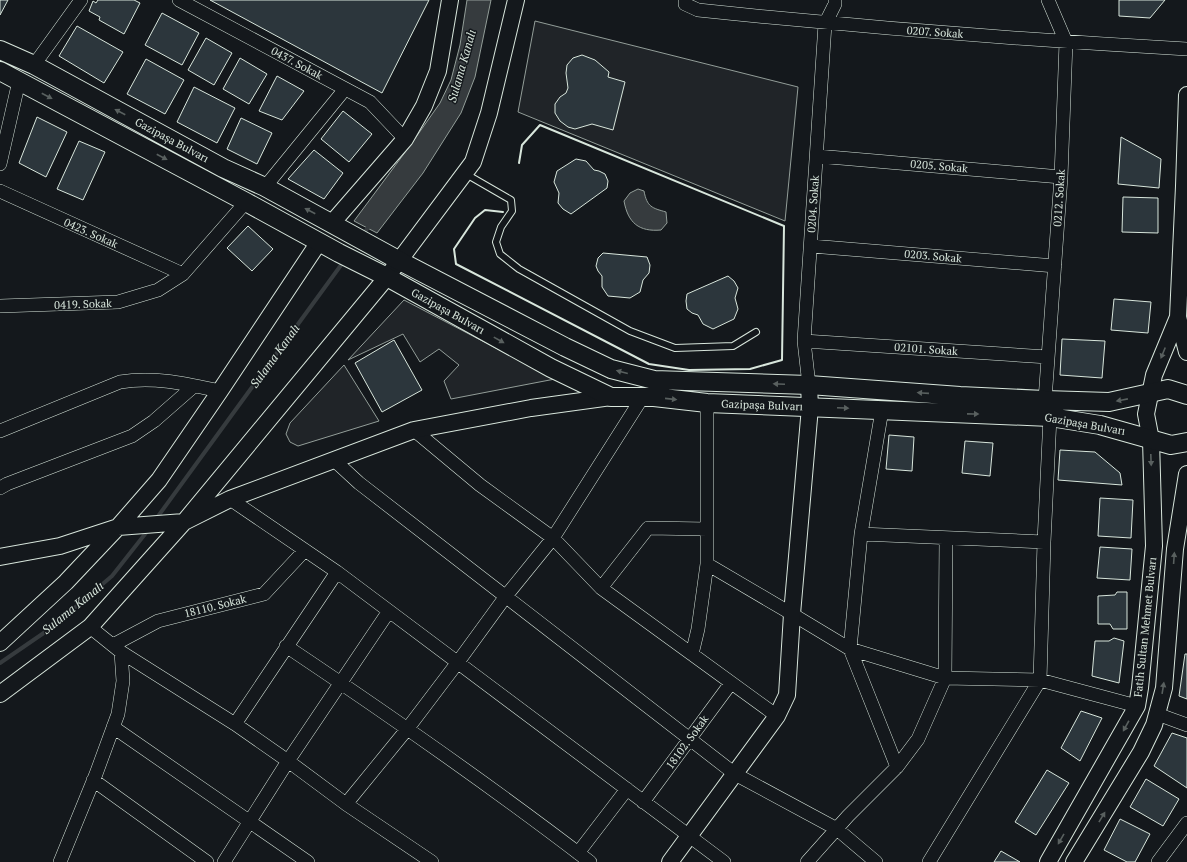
<svg xmlns="http://www.w3.org/2000/svg" width="1187" height="862" viewBox="0 0 1187 862" font-family="'PT Serif',serif">
  <style>
    .green { fill: #202428; stroke: #939e99 }
    .water { fill: #363b3e; stroke: #939e99 }
    .lines { fill: none; stroke-linecap: round; stroke-linejoin: round }
    .stream { stroke: #363b3e; stroke-width: 4 }
    .building { fill: #2c363c; stroke: #d8e6dc }
    .service-casing { stroke: #d8e6dc; stroke-width: 8 }
    .minor-casing { stroke: #d8e6dc; stroke-width: 14 }
    .tertiary-casing { stroke: #d8e6dc; stroke-width: 18 }
    .secondary-casing { stroke: #d8e6dc; stroke-width: 20 }
    .service { stroke: #14181c; stroke-width: 6 }
    .minor { stroke: #14181c; stroke-width: 13 }
    .tertiary { stroke: #14181c; stroke-width: 16 }
    .secondary { stroke: #14181c; stroke-width: 18 }
    .wall { stroke: #d8e6dc; stroke-width: 2 }
    .oneway { fill: #59605f }
    .labels { text-anchor: middle; stroke-width: 3; stroke-linejoin: round; paint-order: stroke }
    .street-label { font-size: 11px; fill: #d8e6dc; stroke: #14181c }
    .water-label { font-size: 12px; font-style: italic; fill: #d8e6dc; stroke: #14181c }
  </style>
  <rect width="100%" height="100%" fill="#14181c"/>
  <path class="green" d="M535,21L798,87L785,221L518,112Z
    M404,300L555,379L451,399L444,381L459,365L439,349L420,362L403,334L348,360Z
    M344,365L379,421L298,446L290,442L286,434L290,423Z"/>
  <path class="water" d="M467,0H491L475,77L461,113L423,173L377,233L354,221L409,147L440,103L451,80L460,45Z
    M638,189L644,191C647,207 652,208 666,212L667,223L661,230C639,232 628,223 624,201L630,193Z"/>
  <g class="lines">
    <path class="stream" d="M362,236L371,223
      M156,519L344,261
      M0,663L51,628L112,576L149,529"/>
  </g>
  <path class="building" d="M0,0H8L0,15Z
    M98,0H134L140,3L124,34L99,20L100,17L89,11L93,1L96,3Z
    M210,0H429L382,93Z
    M1119,0H1165L1150,18L1119,16Z
    M162,13L199,33L182,65L145,45Z
    M77,26L123,52L104,83L59,56Z
    M206,38L232,53L214,85L188,70Z
    M582,55L595,60L609,72L608,77L625,82L613,130L592,124L575,129L568,127L560,121L555,113V104L560,97L566,93L568,88L566,73L567,65L573,58Z
    M240,58L267,74L249,104L223,89Z
    M146,59L184,80L165,114L127,94Z
    M277,76L304,91L282,120L259,111Z
    M194,87L235,108L217,143L177,122Z
    M343,111L372,134L349,162L321,139Z
    M37,117L67,132L46,177L19,163Z
    M241,118L272,133L257,164L227,149Z
    M1121,137L1161,159L1159,188L1118,184Z
    M79,141L105,152L83,200L57,189Z
    M314,150L343,173L324,199L288,179Z
    M576,159L586,161L594,170L599,171L605,174L608,181L607,188L571,214L563,209L558,203L559,193L554,182L557,171Z
    M1123,197L1158,198V233L1122,232Z
    M248,226L273,249L252,271L227,248Z
    M603,253L647,257L650,265L649,273L643,280L640,292L630,298L608,296L602,287V276L598,271L596,266L598,258Z
    M728,276L734,281L738,288L735,298L738,309L734,319L713,329L703,324L698,315L692,313L687,309L686,301L687,294Z
    M1114,299L1151,302L1148,333L1111,330Z
    M1062,339L1105,341L1102,378L1060,375Z
    M394,340L422,390L382,412L355,363Z
    M889,435L914,437L912,471L886,469Z
    M965,441L993,443L990,476L962,473Z
    M1060,450L1095,452L1120,473L1122,485L1058,480Z
    M1100,498L1133,500L1131,538L1098,536Z
    M1100,547L1132,549L1130,580L1097,578Z
    M1117,592H1127V629H1113L1110,624H1098V596L1115,595Z
    M1114,638L1124,641L1119,683L1092,676L1095,641H1109Z
    M1185,654H1187V699L1179,696Z
    M1081,711L1102,718L1080,761L1061,748Z
    M1172,733L1187,738V788L1154,766Z
    M1047,770L1069,783L1036,835L1015,822Z
    M1146,779L1179,799L1163,826L1130,807Z
    M1120,819L1150,834L1135,862H1127L1104,850Z
    M1001,851L1020,862H994Z"/>
  <g class="lines">
    <defs>
      <path id="service" d="M466,174L511,200L512,211L501,227L496,242L500,254L519,269L630,331L675,348L733,346L756,332"/>
      <path id="minor" d="M179,0L370,102L405,139
        M685,0V4L698,10C861,27 1024,40 1187,49
        M34,65L81,0
        M817,156L1061,177
        M0,164L19,81
        M265,187L345,89
        M0,191L183,274
        M811,246L1055,266
        M0,306L118,302L158,290L183,274L246,202
        M804,341L1048,357
        M809,385L804,341L825,24L835,4V0
        M1045,400L1061,177L1066,42L1048,0
        M882,410L861,534L850,649L897,767
        M414,430L480,485L553,538L601,588L777,716
        M0,431L120,382C154,376 187,384 220,391
        M334,460L359,483L735,774L837,829L876,862
        M0,488L7,484L132,436L154,421L194,386
        M230,499L337,572L724,862
        M861,534L1044,542
        M707,564L792,614L850,649L945,678L1040,680L1137,706
        M601,588L648,528L707,529
        M90,627L121,652L235,724L288,761L346,804L432,862
        M113,645L158,621L264,594L305,550
        M286,646C389,715 491,786 590,862
        M692,654L698,629L707,564V403
        M1157,714L1187,725
        M235,724L337,572
        M113,727L308,862
        M93,780L207,862
        M643,802L731,683
        M346,804L408,728L458,662L506,596L553,538L642,398
        M578,853L627,789
        M60,862L96,774L118,714L123,681L121,652
        M224,862L288,761L389,611
        M807,862L848,816L897,767L918,739L945,678L946,538
        M929,862L1040,680L1044,542L1050,417
        M1158,862L1187,823"/>
      <path id="tertiary" d="M1187,95L1184,186L1178,317L1187,352
        M332,223L405,139L424,106L438,71L450,0
        M0,557L60,546L118,527L184,522L230,499L414,430L531,408L611,397
        M0,643L66,582L118,527L159,480L220,391L319,242
        M0,694L90,627L184,522L387,277L473,162L489,113L516,0
        M670,862L777,716L787,695L792,614L810,407L809,385
        M1048,862L1137,706L1140,688L1154,546L1151,440L1146,414L1154,375L1178,317
        M1074,862L1141,752L1154,725L1164,688L1175,549L1187,474"/>
      <path id="secondary" d="M0,50L34,65L223,168L265,187L398,260L565,347L611,369L654,380L809,385L960,396L1045,400L1109,402L1168,389L1187,395
        M0,71L246,202L339,253L387,277L551,368L611,397H654L707,403L1050,417L1100,425L1171,445L1187,442"/>
    </defs>
    <use href="#service" class="service-casing"/>
    <use href="#minor" class="minor-casing"/>
    <use href="#tertiary" class="tertiary-casing"/>
    <use href="#secondary" class="secondary-casing"/>
    <use href="#service" class="service"/>
    <use href="#minor" class="minor"/>
    <use href="#tertiary" class="tertiary"/>
    <use href="#secondary" class="secondary"/>
    <path class="wall" d="M503,212L485,210L475,218L454,249L456,264L649,364L689,370L750,369L782,360L784,226L540,125L522,145L519,163"/>
  </g>
  <defs><path id="oneway-solid" d="M-6-.8H1V-3.2L6.5 0L1 3.2V.8H-6Z"/></defs>
  <g class="oneway">
    <use href="#oneway-solid" transform="translate(47 96) rotate(28)"/>
    <use href="#oneway-solid" transform="translate(120 112) rotate(-152)"/>
    <use href="#oneway-solid" transform="translate(162 157) rotate(28)"/>
    <use href="#oneway-solid" transform="translate(310 211) rotate(-152)"/>
    <use href="#oneway-solid" transform="translate(499 340) rotate(29)"/>
    <use href="#oneway-solid" transform="translate(1163 353) rotate(112)"/>
    <use href="#oneway-solid" transform="translate(622 372) rotate(-165)"/>
    <use href="#oneway-solid" transform="translate(779 384) rotate(-178)"/>
    <use href="#oneway-solid" transform="translate(923 393) rotate(-176)"/>
    <use href="#oneway-solid" transform="translate(671 399) rotate(6)"/>
    <use href="#oneway-solid" transform="translate(1122 400) rotate(169)"/>
    <use href="#oneway-solid" transform="translate(843 408) rotate(3)"/>
    <use href="#oneway-solid" transform="translate(973 414) rotate(1)"/>
    <use href="#oneway-solid" transform="translate(1151 460) rotate(88)"/>
    <use href="#oneway-solid" transform="translate(1174 558) rotate(-86)"/>
    <use href="#oneway-solid" transform="translate(1163 688) rotate(-81)"/>
    <use href="#oneway-solid" transform="translate(1126 726) rotate(119)"/>
    <use href="#oneway-solid" transform="translate(1102 817) rotate(-59)"/>
    <use href="#oneway-solid" transform="translate(1061 839) rotate(120)"/>
  </g>
  <g class="labels">
    <g class="street-label">
      <text transform="translate(935 32) rotate(4)" y="4">0207. Sokak</text>
      <text transform="translate(297 63) rotate(28)" y="4">0437. Sokak</text>
      <text transform="translate(172 140) rotate(28)" y="4">Gazipaşa Bulvarı</text>
      <text transform="translate(939 166) rotate(5)" y="4">0205. Sokak</text>
      <text transform="translate(1059 198) rotate(-86)" y="4">0212. Sokak</text>
      <text transform="translate(813 204) rotate(-86)" y="4">0204. Sokak</text>
      <text transform="translate(91 233) rotate(24)" y="4">0423. Sokak</text>
      <text transform="translate(933 256) rotate(5)" y="4">0203. Sokak</text>
      <text transform="translate(83 304) rotate(-2)" y="4">0419. Sokak</text>
      <text transform="translate(448 311) rotate(29)" y="4">Gazipaşa Bulvarı</text>
      <text transform="translate(926 349) rotate(4)" y="4">02101. Sokak</text>
      <text transform="translate(762 405) rotate(2)" y="4">Gazipaşa Bulvarı</text>
      <text transform="translate(1085 424) rotate(10)" y="4">Gazipaşa Bulvarı</text>
      <text transform="translate(215 606) rotate(-14)" y="4">18110. Sokak</text>
      <text transform="translate(1145 627) rotate(-84)" y="4">Fatih Sultan Mehmet Bulvarı</text>
      <text transform="translate(687 742) rotate(-54)" y="4">18102. Sokak</text>
    </g>
    <g class="water-label">
      <text transform="translate(462 66) rotate(-74)" y="4">Sulama Kanalı</text>
      <text transform="translate(275 356) rotate(-54)" y="4">Sulama Kanalı</text>
      <text transform="translate(73 608) rotate(-39)" y="4">Sulama Kanalı</text>
    </g>
  </g>
</svg>
